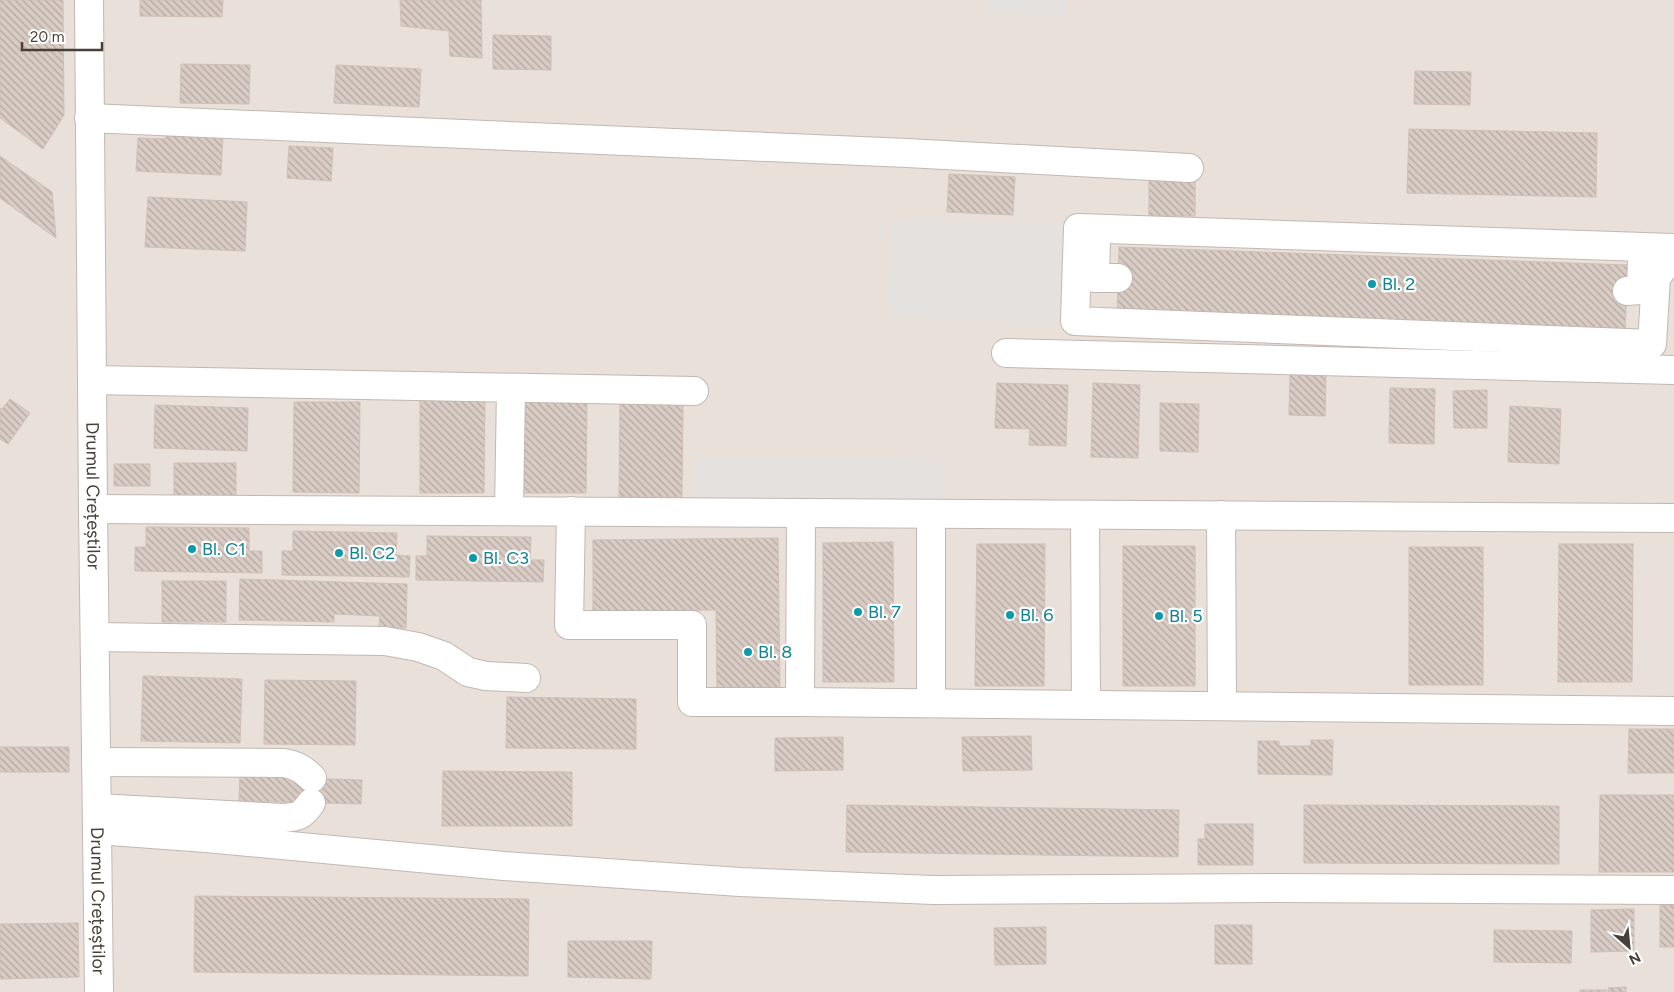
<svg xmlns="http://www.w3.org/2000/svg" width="1674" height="992" viewBox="0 0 1674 992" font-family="Figtree,sans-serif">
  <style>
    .residential { fill: #e8e0d9 }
    .parking { fill: #e4e1df }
    .building { fill: url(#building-back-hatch); stroke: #d0bfb4 }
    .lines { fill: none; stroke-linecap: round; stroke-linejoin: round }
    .minor-casing { stroke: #c3b8b1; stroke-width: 30 }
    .minor { stroke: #fff; stroke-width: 28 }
    .culture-dot { fill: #0f9aa8; stroke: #fff; stroke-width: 2 }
    .labels { text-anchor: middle; stroke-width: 4.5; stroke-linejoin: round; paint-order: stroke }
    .culture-label { font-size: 18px; fill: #0d838f; stroke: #fff; text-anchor: start }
    .street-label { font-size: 18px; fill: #493f39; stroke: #fff }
  </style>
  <defs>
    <pattern id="building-back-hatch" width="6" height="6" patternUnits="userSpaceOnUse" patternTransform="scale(1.25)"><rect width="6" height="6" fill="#d9ccc4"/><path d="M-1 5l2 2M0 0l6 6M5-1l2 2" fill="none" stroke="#b2a7a0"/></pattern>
  </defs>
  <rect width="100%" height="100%" fill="#f5efeb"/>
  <path class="residential" d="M0,0H1674V992H0Z"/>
  <path class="parking" d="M983,0H1067L1066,15L982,13Z
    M891,220L1062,225L1059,322L887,317Z
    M695,455L943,457L942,514L694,512Z"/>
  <path class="building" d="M0,0H63L64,115L43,149L0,118Z
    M140,0H223L222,17L140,16Z
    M400,0H481L482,58L450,56L449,31L401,26Z
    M493,35L551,36V70L493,69Z
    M181,64L250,65L249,104L180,103Z
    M336,65L421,69L419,107L334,103Z
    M1415,71L1471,72L1470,105L1414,104Z
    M1409,129L1597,133L1596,197L1407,193Z
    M166,133L223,135L221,175L136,171L138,138L166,139Z
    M289,146L333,148L331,181L287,178Z
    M0,156L52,192L56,238L0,198Z
    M949,174L1015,177L1013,215L947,212Z
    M1149,179H1195V216H1149Z
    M148,197L247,202L245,251L145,247Z
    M1119,247L1628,265L1625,332L1117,315Z
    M1290,375H1326L1325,416L1289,415Z
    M997,383L1068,385L1066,446L1029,445L1030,429L995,428Z
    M1093,383L1140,385L1138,458L1091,457Z
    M1390,388L1435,389L1434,444L1389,443Z
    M1487,390V428H1454L1453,391Z
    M420,396H485L484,493H420Z
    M522,396L587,397L586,493H521Z
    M10,399L30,413L8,444L0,439V408L2,409Z
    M620,400L683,401L682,497H619Z
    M294,402H360L359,493L293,492Z
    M1160,403L1199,404L1198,452L1160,451Z
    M155,405L248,408L247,451L154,448Z
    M1510,406L1561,409L1559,464L1508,462Z
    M174,463H236V506H174Z
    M114,464H150V486H114Z
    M146,527L249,528V551H262V573L135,571V547H146Z
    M293,531L397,533L396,555L410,556L409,577L282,575V551H293Z
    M427,536L531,537L530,560H544L543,582L416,580V556H427Z
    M778,538L780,693L717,694L716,610L593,611V540Z
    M893,542L894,682H823V543Z
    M977,544H1045L1044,686H975Z
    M1559,544H1633L1632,682H1558Z
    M1123,546H1195V686H1123Z
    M1409,547H1483V685H1409Z
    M240,579L407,584L406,628L379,627L380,616L334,614V622L239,620Z
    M162,581H226V622H162Z
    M143,676L242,679L240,743L141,741Z
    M265,680L356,681L355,745L264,744Z
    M507,697L636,699V749L506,748Z
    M1629,729H1674V773H1628Z
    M1031,736L1032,770L963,771L962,737Z
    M843,737V770L775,771V738Z
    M1311,740H1333L1332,775L1258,774V741H1279V746H1311Z
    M0,747H69V772H0Z
    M443,771L572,772V826H442Z
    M240,776L362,780L361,804L239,801Z
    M1600,795H1674V872H1599Z
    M847,805L1179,810L1178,857L846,852Z
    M1304,805L1559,806V864L1304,863Z
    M1205,824H1253V865H1198V839H1205Z
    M195,896L529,899L528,976L194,972Z
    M1660,905H1674V947H1660Z
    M1634,909V951L1591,952V910Z
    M78,923L79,977L0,979V924Z
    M1215,925H1252V964H1215Z
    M1046,927V964L995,965L994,928Z
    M1494,930L1572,931L1571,963L1494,962Z
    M568,941H652L651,979L568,977Z
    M1626,987V992H1608V988Z
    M1580,990H1606V992H1580Z"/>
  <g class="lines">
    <defs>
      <g id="minor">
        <path id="s1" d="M89,0L93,509L99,992"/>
        <path d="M89,118L907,153L1189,168"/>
        <path d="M1096,240L1095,278H1118"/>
        <path d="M1674,248L1078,228L1075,321L1652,344L1656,278L1674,253"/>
        <path d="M1627,291L1641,290L1642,259"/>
        <path d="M1006,353L1674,370"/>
        <path d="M92,380L694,391"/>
        <path d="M93,509L1674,518"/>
        <path d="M509,511L511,388"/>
        <path d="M571,511L569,625H692V702H800"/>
        <path d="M801,513L800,702L1674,711"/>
        <path d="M931,514V703"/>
        <path d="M1085,515L1086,705"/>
        <path d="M1221,515L1222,706"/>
        <path d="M95,637L385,641L418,647L444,656L468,672L486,676L526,678"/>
        <path d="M96,762L284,763C296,765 303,769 312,778"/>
        <path d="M97,808L283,818C298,817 302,816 311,803"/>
        <path d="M97,830L206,838L504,866L740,882L934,890L1276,888L1674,890"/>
      </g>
    </defs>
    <use href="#minor" class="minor-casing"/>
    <use href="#minor" class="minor"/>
  </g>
  <g class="culture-dot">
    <circle cx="1372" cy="284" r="5"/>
    <circle cx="192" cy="549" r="5"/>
    <circle cx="339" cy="553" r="5"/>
    <circle cx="473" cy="558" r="5"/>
    <circle cx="858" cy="612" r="5"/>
    <circle cx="1010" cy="615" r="5"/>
    <circle cx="1159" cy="616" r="5"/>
    <circle cx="748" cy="652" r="5"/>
  </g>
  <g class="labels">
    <g class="culture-label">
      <text x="1382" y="290">Bl. 2</text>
      <text x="202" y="555">Bl. C1</text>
      <text x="349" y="559">Bl. C2</text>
      <text x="483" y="564">Bl. C3</text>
      <text x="868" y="618">Bl. 7</text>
      <text x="1020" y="621">Bl. 6</text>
      <text x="1169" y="622">Bl. 5</text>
      <text x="758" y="658">Bl. 8</text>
    </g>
    <g class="street-label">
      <text dy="6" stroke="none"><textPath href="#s1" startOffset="496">Drumul Crețeștilor</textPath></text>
      <text dy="6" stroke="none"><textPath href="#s1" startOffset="901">Drumul Crețeștilor</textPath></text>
    </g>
  </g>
  <g transform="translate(1629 947) rotate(153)" stroke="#ffffff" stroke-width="4" paint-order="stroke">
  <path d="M0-4L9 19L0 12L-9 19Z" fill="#493f39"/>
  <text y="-8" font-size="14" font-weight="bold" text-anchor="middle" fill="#493f39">N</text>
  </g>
  <path d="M22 42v8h80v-8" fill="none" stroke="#493f39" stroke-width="2.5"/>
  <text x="30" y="42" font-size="15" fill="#493f39" stroke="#ffffff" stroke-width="4" paint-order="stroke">20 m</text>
</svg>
